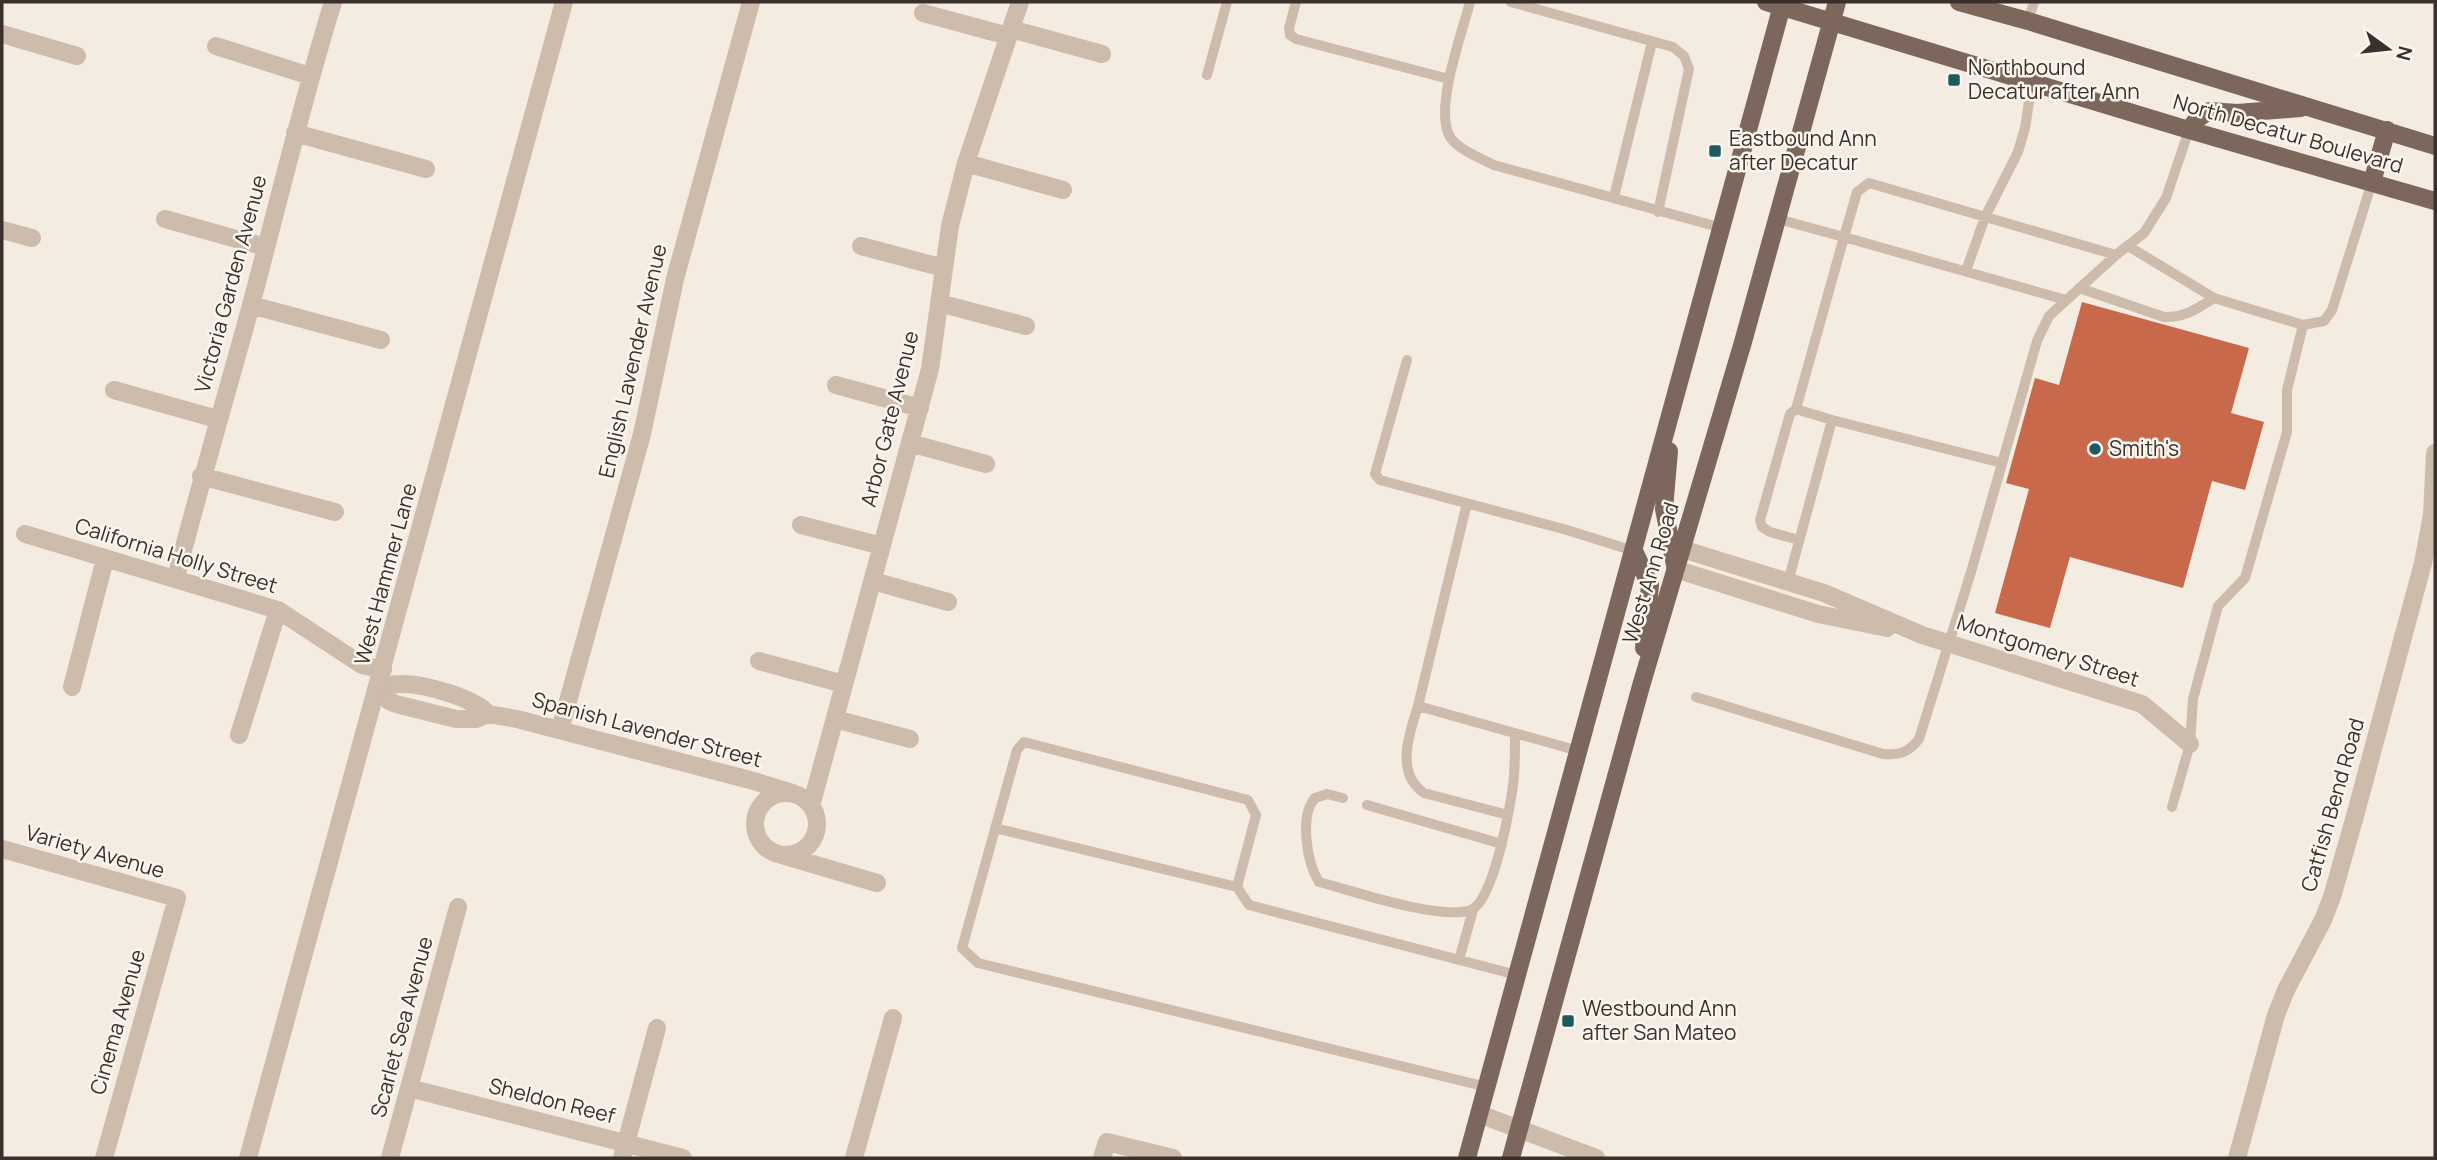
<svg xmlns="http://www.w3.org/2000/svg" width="2437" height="1160" viewBox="0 0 2437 1160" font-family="Manrope,sans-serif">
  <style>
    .building { fill: #c8694b }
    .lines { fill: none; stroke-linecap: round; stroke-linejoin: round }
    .service { stroke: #cdbbac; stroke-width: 10 }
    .minor { stroke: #cdbbac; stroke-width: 18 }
    .tertiary { stroke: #cdbbac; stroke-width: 18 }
    .primary { stroke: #7d675c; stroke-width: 18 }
    .poi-dot { fill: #1f5a5e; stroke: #fbf5ee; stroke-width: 2.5 }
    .labels { text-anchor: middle; stroke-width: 5; stroke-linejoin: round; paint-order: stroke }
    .poi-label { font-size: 21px; fill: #3b302b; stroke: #fbf5ee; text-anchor: start }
    .street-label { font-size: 21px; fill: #3b302b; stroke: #fbf5ee }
  </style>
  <rect width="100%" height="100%" fill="#f4ebe1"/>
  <path class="building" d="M2082,302L2249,348L2231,413L2264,422L2245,490L2212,481L2183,588L2070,557L2050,628L1995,613L2029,489L2006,483L2035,378L2059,385Z"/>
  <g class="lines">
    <path class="service" d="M1296,2L1289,28L1290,35L1296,39L1449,79
      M1470,2C1462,33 1435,106 1449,135C1456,149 1480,158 1494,165L1722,228
      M1511,2L1673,47L1684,56L1689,69L1658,212
      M2028,21L2034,2
      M1207,75L1227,2
      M1614,197L1652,42
      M1778,219L1844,237L1857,192L1869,183L2116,255
      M2128,246L2214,298L2303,325
      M1966,271L1985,217L2018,152L2025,128L2032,82
      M2079,288L2164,317C2184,318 2197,309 2214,298
      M1407,360L1375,474L1380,480L1567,530L1634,551
      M1832,420L2002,463
      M1467,503L1418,706L1579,751
      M1799,540L1770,532L1762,527L1760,520L1790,414L1796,409L1844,237L2066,300
      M1788,582L1832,420L1796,409
      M1696,697L1883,754C1900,755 1908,753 1919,739L1971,572L2037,341L2049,316L2116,255L2144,233L2166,198L2189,130
      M1418,706C1409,734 1395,773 1424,793L1508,815
      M1343,798L1327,794L1315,798C1299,816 1307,863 1319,882C1354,891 1439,921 1471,910C1494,901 1512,801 1514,776C1515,762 1515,747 1515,733
      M1367,805L1502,844
      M2172,807L2190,744L2193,699L2218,606L2245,578L2287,432V390L2303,325L2324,321L2332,310L2372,182
      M995,828L1237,887
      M1459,960L1473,910
      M1487,1087L978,963L962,948L1017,750L1024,742L1248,800L1256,815L1237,887L1249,905L1517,975"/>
    <path class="minor" d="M923,13L1008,36
      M1011,29L1102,54
      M2,34L77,56
      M216,46L310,76
      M295,133L426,169
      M966,163L1063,190
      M165,219L265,247
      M2,230L32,238
      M861,246L944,268
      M939,303L1026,326
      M251,305L381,340
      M836,385L920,408
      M114,390L217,419
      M910,443L986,464
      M201,476L335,512
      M801,525L882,546
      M25,534L278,610L362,665L383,670
      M1682,549L1824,593L1922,635L2142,704L2190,744
      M1675,569L1818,614L1887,628
      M176,578C199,487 226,397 251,305C278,204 302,102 333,2
      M873,581L948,602
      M759,661L844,684
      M72,687L105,559
      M488,714C475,698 422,683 400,684C392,684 385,686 378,689L389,701L396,704L456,719H476L488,714L517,719L750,780L793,793
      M835,719L910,739
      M560,730L642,434L675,279L751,2
      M239,735L278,610
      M755 824a31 31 0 1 1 62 0a31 31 0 1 1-62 0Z
      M811,806L930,369L950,226L966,163L1020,2
      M2,849L177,898L104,1158
      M782,855L877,883
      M409,1088L683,1158
      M1479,1114L1596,1158
      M390,1158L458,907
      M622,1158L657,1028
      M854,1158L893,1018
      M1102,1158L1107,1142L1173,1158
      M2237,1158L2276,1015L2286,990L2323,920L2332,897L2355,816L2423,563L2432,515L2435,453"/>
    <path class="tertiary" d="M248,1158L564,2"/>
    <path class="primary" d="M1766,2L2189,130L2435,201
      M1959,2L2028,21L2435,146
      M2189,130L2197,119L2209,111L2237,113L2301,108
      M2372,182L2387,130
      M1669,451L1664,509L1675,565
      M1634,551L1650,585L1644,648
      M1467,1158L1783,2
      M1511,1158L1641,686L1743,342L1837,2"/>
  </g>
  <g class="poi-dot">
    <rect x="1947" y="73" width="14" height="14" rx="3.5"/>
    <rect x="1708" y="144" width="14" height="14" rx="3.5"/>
    <circle cx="2095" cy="449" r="7"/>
    <rect x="1561" y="1014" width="14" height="14" rx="3.5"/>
  </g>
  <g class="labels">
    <g class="poi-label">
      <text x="1968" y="75">Northbound<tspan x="1968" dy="24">Decatur after Ann</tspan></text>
      <text x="1729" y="146">Eastbound Ann<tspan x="1729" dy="24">after Decatur</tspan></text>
      <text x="2109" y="456">Smith's</text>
      <text x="1582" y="1016">Westbound Ann<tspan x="1582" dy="24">after San Mateo</tspan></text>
    </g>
    <g class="street-label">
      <text transform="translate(2288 134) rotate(16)" y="7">North Decatur Boulevard</text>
      <text transform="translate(231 284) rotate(-75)" y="7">Victoria Garden Avenue</text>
      <text transform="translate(633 361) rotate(-77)" y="7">English Lavender Avenue</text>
      <text transform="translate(890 419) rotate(-76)" y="7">Arbor Gate Avenue</text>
      <text transform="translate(176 556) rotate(17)" y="7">California Holly Street</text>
      <text transform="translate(1651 573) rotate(-73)" y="7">West Ann Road</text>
      <text transform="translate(386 574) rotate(-75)" y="7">West Hammer Lane</text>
      <text transform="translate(2048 651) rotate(18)" y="7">Montgomery Street</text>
      <text transform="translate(647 730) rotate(15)" y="7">Spanish Lavender Street</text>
      <text transform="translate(2333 805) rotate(-74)" y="7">Catfish Bend Road</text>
      <text transform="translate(95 852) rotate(16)" y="7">Variety Avenue</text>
      <text transform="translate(118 1022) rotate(-74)" y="7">Cinema Avenue</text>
      <text transform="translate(402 1027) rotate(-75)" y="7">Scarlet Sea Avenue</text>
      <text transform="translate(552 1101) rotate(14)" y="7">Sheldon Reef</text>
    </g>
  </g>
  <rect width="2437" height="1160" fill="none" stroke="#3b302b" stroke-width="7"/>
  <g transform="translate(2388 49) rotate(105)" stroke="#fbf5ee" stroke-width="5" paint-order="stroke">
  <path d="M0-5L12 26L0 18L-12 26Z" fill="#3b302b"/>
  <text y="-10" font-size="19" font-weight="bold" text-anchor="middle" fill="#3b302b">N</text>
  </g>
</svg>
